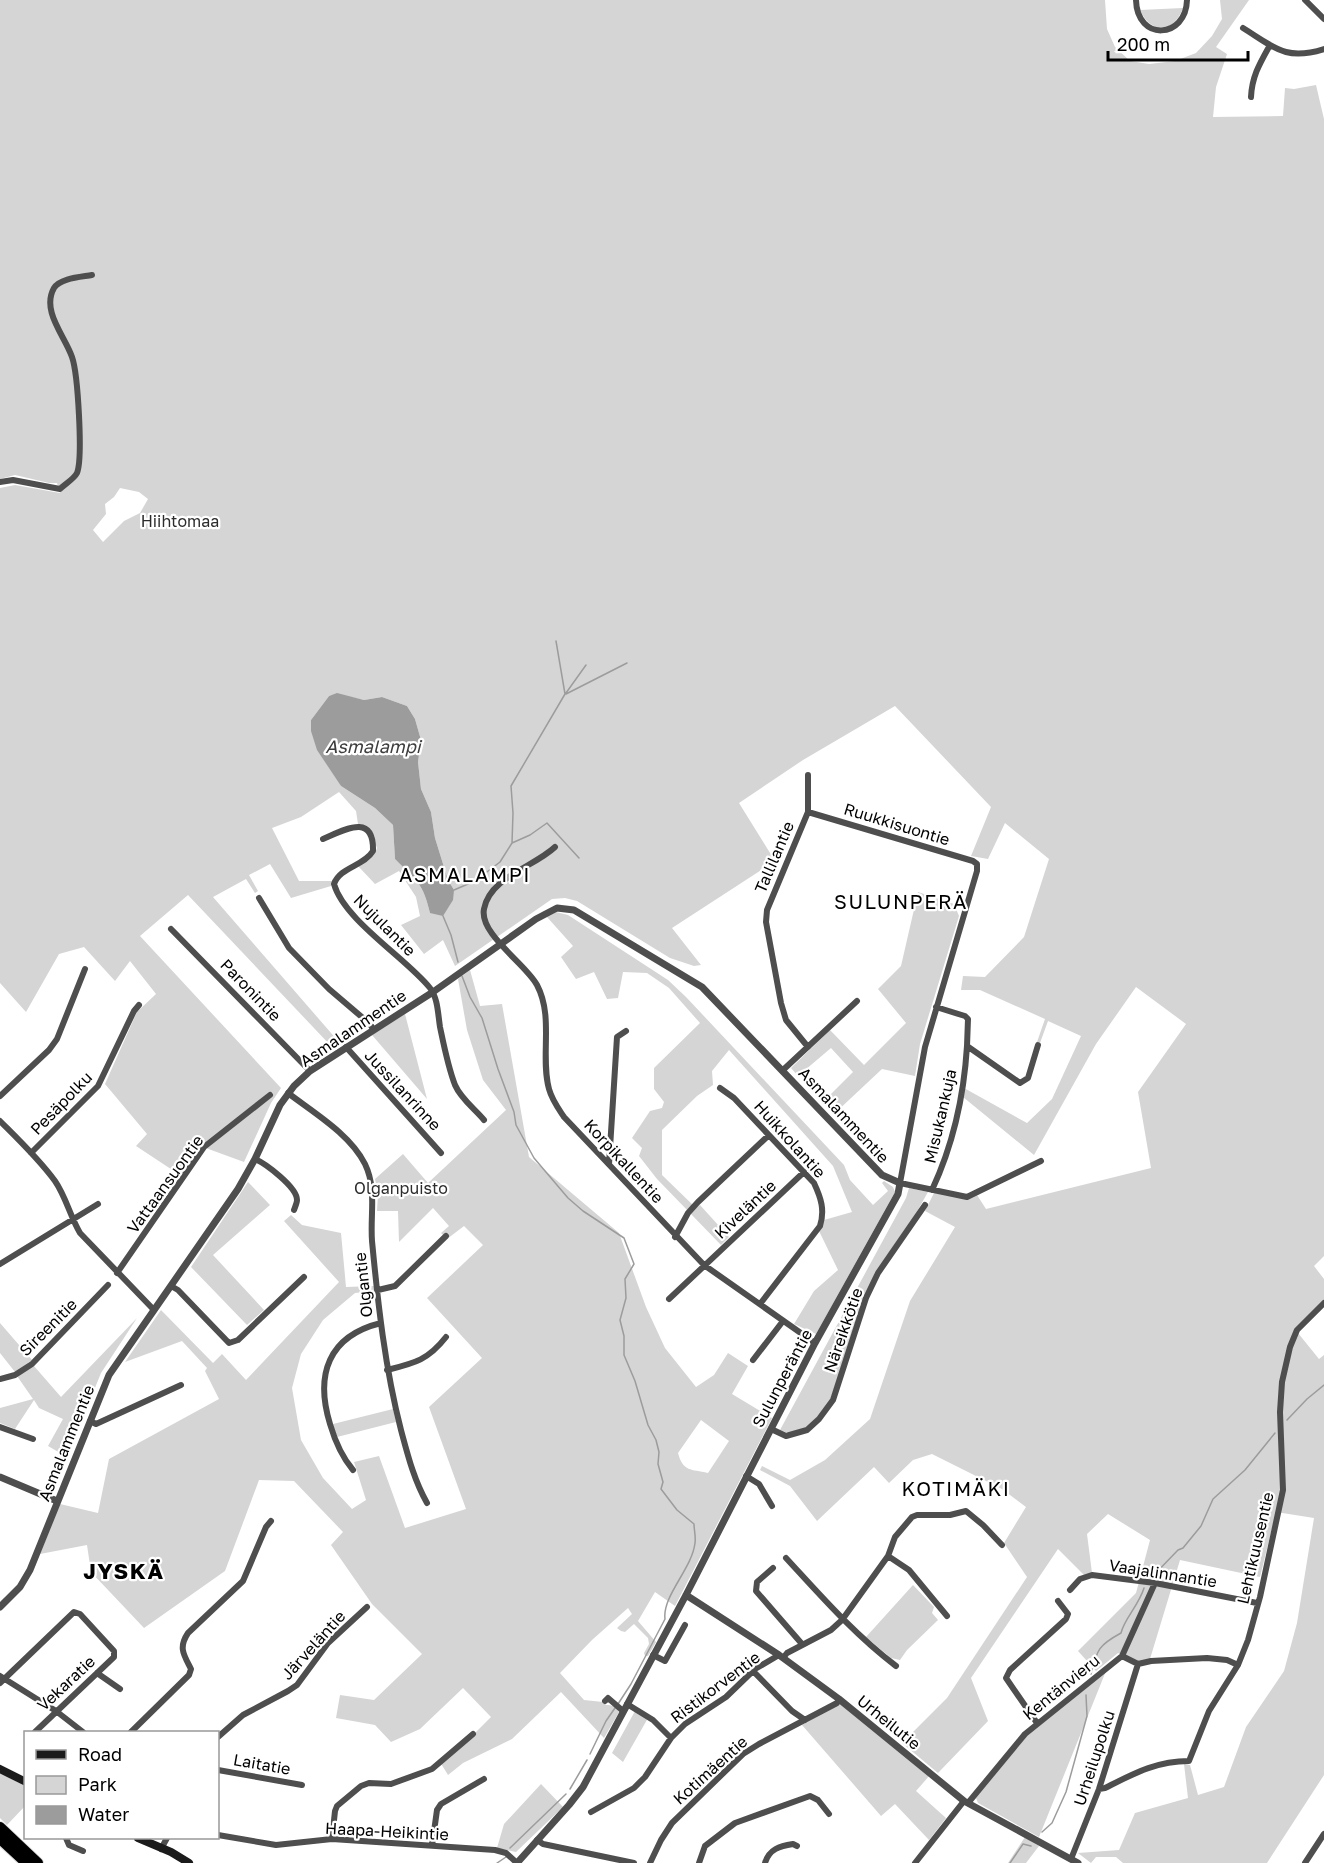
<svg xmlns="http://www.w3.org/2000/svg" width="1324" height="1863" viewBox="0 0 1324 1863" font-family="'Golos Text',sans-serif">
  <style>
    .green { fill: #d5d5d5; fill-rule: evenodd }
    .water { fill: #9c9c9c }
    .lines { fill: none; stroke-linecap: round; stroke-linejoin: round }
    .stream { stroke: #9c9c9c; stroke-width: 1.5 }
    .motorway-casing { stroke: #dbdbdb; stroke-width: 12 }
    .minor { stroke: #4e4e4e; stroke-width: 6 }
    .tertiary { stroke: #4e4e4e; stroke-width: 7 }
    .secondary { stroke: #1b1b1b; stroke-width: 8 }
    .motorway { stroke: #000; stroke-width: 10 }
    .labels { text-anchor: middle; stroke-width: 4.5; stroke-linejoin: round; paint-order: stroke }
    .park-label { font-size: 16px; fill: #2c2c2c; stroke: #fff }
    .street-label { font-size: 16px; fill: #000; stroke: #fff }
    .water-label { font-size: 18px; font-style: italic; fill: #3d3d3d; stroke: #fff }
    .quarter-label { font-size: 20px; letter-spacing: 1.5px; fill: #000; stroke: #fff }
    .district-label { font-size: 22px; font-weight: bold; letter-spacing: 1.5px; fill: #000; stroke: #fff }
  </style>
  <rect width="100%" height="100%" fill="#fff"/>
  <path class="green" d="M0,0H1105L1107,29L1115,47L1130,61L1149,64L1175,61L1196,53L1212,36L1222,19L1220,0H1249L1216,47L1227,54L1216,87L1213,117L1283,116L1285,88L1294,89L1316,85L1324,119V1256L1314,1266L1324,1279V1306L1298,1333L1319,1359L1324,1355V1775L1267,1863H1123L1116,1857H1096L1091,1863L1078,1853L1119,1850L1135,1813L1188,1798L1184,1764L1190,1765L1198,1795L1224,1787L1246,1727L1284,1671L1297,1623L1314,1518L1276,1512L1260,1577L1180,1560L1150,1659L1138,1662L1118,1653L1096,1671L1078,1651L1136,1593L1150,1540L1108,1514L1087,1534L1092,1573L1084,1575L1058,1549L971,1678L988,1721L938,1773L902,1743L947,1698L1027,1577L1004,1543L1026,1507L1002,1489L932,1454L913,1460L889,1483L874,1467L817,1521L790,1486L760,1470L762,1466L790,1480L825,1460L870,1419L910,1301L955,1227L925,1211L934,1193L977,1195L986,1209L1151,1168L1138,1092L1186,1024L1136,987L1096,1044L1034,1155L963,1097L964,1088L1027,1123L1052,1099L1081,1036L1048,1021L1040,1043L1037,1042L1045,1019L980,990H961L963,976L985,977L1024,937L1049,859L1005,823L988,859L971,856L991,807L895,706L803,760L739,803L775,861L672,928L701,965L694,966L670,958L577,901L565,898L552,899L455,966L443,940L424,954L401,925L420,916L416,897L399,871L375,884L358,866L375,853L377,848L370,830L358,824L356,811L339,792L301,817L272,828L299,881H332L331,886L291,898L270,864L249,875L258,891L255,893L246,879L213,897L338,1041L331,1046L188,895L140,936L281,1088L271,1103L244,1162L203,1147L183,1177L136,1146L147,1134L105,1084L137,1012L156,994L130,961L115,981L84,947L59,954L26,1012L0,983V488L15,485L60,493L57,483H49L15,475L0,479ZM120,488L139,492L148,499L140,513L124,521L103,542L93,530L106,514L105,504L114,497ZM337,694L364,700L382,697L407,706L415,719L421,740L418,762L421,789L431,812L435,838L448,880L454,890L430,913C423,883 417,881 395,859L393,825L375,808L341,786L311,720L329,696Z
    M1183,8C1174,33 1151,35 1140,10Z
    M918,892L954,904L959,916L920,1044L915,1076L882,1069L834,1114L823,1102L853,1072L831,1048L798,1076L791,1068L830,1030L864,1065L906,1023L878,989L901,966Z
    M556,912L568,915L668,980L686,997L844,1165L850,1180L873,1205L888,1191L882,1183L884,1181L893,1187L895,1192L816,1334L794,1324L814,1291L838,1270L819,1231L824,1220L852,1212L833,1166L729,1050L712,1071L713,1085L697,1096L662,1130V1175L696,1208L700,1205L729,1237L721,1245L657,1179L639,1156L642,1148L632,1138L650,1111L662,1108L664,1102L654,1089V1068L700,1023L669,988L647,973L623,972L618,998L607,999L594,972L576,979L561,957L573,946L547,917Z
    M470,970L480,1006L502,1004L529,1157L619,1233L646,1307L665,1348L696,1387L714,1375L728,1353L748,1366L732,1394L772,1418L675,1606L655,1592L638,1621L656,1642L648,1656H645L644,1653L649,1644L648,1638L634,1624L625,1632L621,1631L617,1628L632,1614L628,1608L592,1640L560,1673L584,1700L603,1702L606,1705C612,1705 615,1706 619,1712L604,1738L561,1692L512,1739L463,1763L448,1775L440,1762L474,1734L491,1717L463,1688L420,1729L391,1742L375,1725L336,1718L340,1695L374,1700L422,1654L372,1604L331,1545L343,1532L294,1481L259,1480L225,1571L144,1628L91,1572L87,1545L40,1554L60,1504L98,1513L109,1459L219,1399L205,1371L207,1368L182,1341L125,1362L161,1310L213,1363L222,1354L246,1380L339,1282L284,1221L291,1215L302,1225L341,1233L346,1287L374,1286V1291L355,1293L323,1320L301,1354L292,1388L301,1440L323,1478L352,1509L366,1500L354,1462L379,1456L405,1528L466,1509L429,1407L482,1358L427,1298L483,1245L464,1226L447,1239L441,1233L449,1226L433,1208L399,1242L398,1211H377L378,1194L375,1179L403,1154L428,1183L506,1110L483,1080L467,1030L458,979ZM701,1420L729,1441L708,1473C691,1469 683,1472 678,1453Z
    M405,1014L427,1099L372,1035Z
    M248,1182L270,1205L213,1255L264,1310L247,1325L191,1267Z
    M909,1188L928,1192L915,1215L875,1272L830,1400C819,1415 802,1441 780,1430L906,1198Z
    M137,1318L101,1373L67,1457L48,1446L63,1419L39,1408L34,1400L15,1429L0,1423V1408L33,1399L17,1376L34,1366L61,1397Z
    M0,1323L32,1360L15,1372L0,1353Z
    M393,1409L396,1422L337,1437L333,1424Z
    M913,1585L934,1607L932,1613L938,1620L907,1650L900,1660L891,1658L866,1637Z
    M1106,1671L1039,1837L978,1803L976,1798L1026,1736Z
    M842,1702L930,1775L916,1791L946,1818L929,1840L895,1804L881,1816L802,1725Z
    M635,1711L648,1718L623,1762L612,1753Z
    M0,1773L25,1786V1806L7,1825L0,1818Z
    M541,1784L563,1807L516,1852L497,1848L504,1824Z
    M1025,1837L1039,1846L1026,1863H1008Z"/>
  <path class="water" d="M337,693L364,700L382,697L407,706L415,719L421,740L418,762L421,789L431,812L435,838L448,880L454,890L453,900L443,916L430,913C423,883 417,881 395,859L393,825L375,808L341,786L317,750L311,731V720L329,696Z"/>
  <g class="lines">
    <path class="stream" d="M566,693L586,665
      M566,694L627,663
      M512,843L530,835L547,823L579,858
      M454,890L475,881L500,862L512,843L513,813L511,786L565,694L556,641
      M443,916L451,935L458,962
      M462,976L470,997L482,1018L498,1069L514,1112L516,1125L534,1158L568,1198L583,1211L624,1238L634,1264L625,1279L626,1298L620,1320L624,1336V1355L635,1381L648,1425L656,1440L659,1452L658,1464L663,1482L661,1489L677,1510L694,1524C694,1530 696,1537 695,1543C692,1569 662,1596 665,1619L631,1684L618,1704
      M1287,1420L1307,1399L1324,1385
      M1151,1578L1178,1550L1183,1548L1201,1526L1213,1499L1245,1470L1275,1433
      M1091,1674C1097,1649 1099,1645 1121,1633C1124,1619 1139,1605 1144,1588
      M590,1754L606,1721L615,1708
      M570,1789L587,1760
      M1042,1832L1052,1823L1066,1792L1087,1716L1086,1695
      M510,1848L566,1794
      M497,1863L506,1857
      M1010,1863L1023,1844L1031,1846"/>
    <defs>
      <path id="motorway" d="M0,1827L38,1863
        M0,1839L26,1863"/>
    </defs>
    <use href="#motorway" class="motorway-casing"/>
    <path class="minor" d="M1136,0C1137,42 1186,39 1187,0
      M1305,0L1324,19
      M1243,28C1275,48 1286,61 1324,49
      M1251,97C1252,76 1260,63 1270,45
      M0,482L13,480L60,489C65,484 74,479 77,473C83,458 78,374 72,357C65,336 41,311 54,288C60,278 81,277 92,275
      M808,775V812L767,910L766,922L781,1003L786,1020L808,1047
      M808,812L973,861L977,864V871L925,1047L900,1183L967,1197L1041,1161
      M323,839C344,830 374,812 373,851C364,866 340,867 334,884C344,920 406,958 430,988C438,998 438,1015 440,1027C444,1046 448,1067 455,1085C461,1099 475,1109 484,1120
      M555,847C534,867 490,877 484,909C479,934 526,964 537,985C554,1017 540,1056 549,1089C552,1100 558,1108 564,1117L704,1265L815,1343
      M259,898L289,948L329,989L370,1024L373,1029
      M171,929L310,1071
      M936,1007L965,1016L968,1019L967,1046L1020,1083L1028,1078L1038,1045
      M346,1047L441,1153
      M783,1070L857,1001
      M720,1088L734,1098L814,1183C821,1198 825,1210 820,1226L760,1304
      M288,1093C314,1113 350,1134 365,1164C377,1189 370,1214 372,1241C378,1304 385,1368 401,1430C408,1456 414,1480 427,1503
      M0,1096L49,1050L57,1039L85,969
      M0,1121C19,1140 39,1159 55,1181C66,1197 70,1216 80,1233L154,1310
      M31,1153L98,1086L134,1011L139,1005
      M255,1159C266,1164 297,1187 297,1200C297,1203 295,1207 294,1210
      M609,1164L617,1037L626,1031
      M932,1190C953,1145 964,1095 967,1046
      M675,1237L688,1213L698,1202L769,1135
      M0,1264L98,1204
      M117,1273L204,1147L270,1095
      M171,1286L178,1290L229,1343L238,1340L304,1277
      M378,1290L395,1286L446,1236
      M669,1299L804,1172
      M753,1360L783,1321
      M387,1370C415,1363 428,1360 446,1337
      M0,1379L15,1375L32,1364L108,1285
      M90,1421L96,1424L181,1385
      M0,1427L33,1439
      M771,1429L786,1436L807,1430L819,1419L833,1400L866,1298L878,1273L925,1205
      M353,1470C342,1457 335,1441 330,1424C315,1375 328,1336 381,1323
      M746,1476L759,1484L772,1506
      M888,1556L909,1570L947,1616
      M786,1558C821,1596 854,1634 896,1666
      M773,1568L757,1582L756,1591L802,1644
      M1070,1590L1080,1579L1092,1575L1155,1583L1257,1603
      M653,1655L665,1661L685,1625
      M1122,1656L1138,1664L1151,1661L1207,1658L1227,1660L1238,1665
      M783,1658L787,1653L831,1630L842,1620L888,1556L895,1537L912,1517L917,1515H950L966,1511L983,1525L1002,1545
      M753,1671L792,1711L805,1720
      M97,1673L120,1689
      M0,1676L56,1711L83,1732
      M0,1683L74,1612L80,1614L114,1651V1657L35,1732
      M605,1701L608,1698L623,1711
      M627,1704L653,1720L671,1738
      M1037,1723L1006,1678L1010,1670L1066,1619L1068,1614L1058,1601
      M131,1732L189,1675L191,1669C184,1655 178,1648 188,1633L243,1581L266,1527L271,1521
      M218,1737L243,1715L288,1691L297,1685L328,1643L367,1607
      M218,1770L302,1785
      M1099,1789L1105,1788C1133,1774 1156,1761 1189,1761L1209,1711L1238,1665L1248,1640L1260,1597L1283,1490L1280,1412L1282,1382L1290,1347L1297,1330L1324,1303
      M968,1803L1025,1734L1122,1656L1155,1583
      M591,1812L634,1788L645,1777L671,1738L685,1724L726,1697L755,1669L779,1655
      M218,1835L276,1845L332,1839L495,1850L506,1853L517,1863
      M66,1838L69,1845L83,1851
      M332,1839L335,1811L337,1806L361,1786L369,1783L391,1784L432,1769L473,1734
      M537,1840L543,1844L634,1863
      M432,1846L437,1810L441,1804L484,1779
      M161,1849L167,1838
      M1071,1859L1099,1789L1138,1664
      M650,1863L661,1840L672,1823L743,1754L759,1744L837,1703L839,1699
      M699,1863L705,1846L735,1823L810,1796L818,1800L829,1814
      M765,1863C769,1849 780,1846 793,1844L797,1846
      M915,1863L964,1801
      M1305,1863L1324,1834"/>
    <path class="tertiary" d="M0,1477L57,1501
      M686,1595L779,1655L839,1699L964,1801L1078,1863
      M0,1607L20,1587L30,1570L109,1375L238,1189L255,1159L280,1105L294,1086L310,1071L433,992L536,919L557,908L574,910L702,987L882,1175L900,1183L898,1194L815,1343L686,1595L583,1787L569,1805L517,1863"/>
    <path class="secondary" d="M0,1769L26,1782
      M138,1838L171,1852L189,1863"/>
    <use href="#motorway" class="motorway"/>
  </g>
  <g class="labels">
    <g class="park-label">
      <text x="180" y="527">Hiihtomaa</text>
      <text x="401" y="1194">Olganpuisto</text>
    </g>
    <g class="street-label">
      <text transform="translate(897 824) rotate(17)" y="6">Ruukkisuontie</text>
      <text transform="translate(774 857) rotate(-67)" y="6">Tallilantie</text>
      <text transform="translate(385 925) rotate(45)" y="6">Nujulantie</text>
      <text transform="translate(251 990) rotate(46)" y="6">Paronintie</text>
      <text transform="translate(353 1028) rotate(-34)" y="6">Asmalammentie</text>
      <text transform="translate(403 1090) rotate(47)" y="6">Jussilanrinne</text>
      <text transform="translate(61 1103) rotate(-46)" y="6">Pesäpolku</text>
      <text transform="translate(844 1115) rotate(47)" y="6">Asmalammentie</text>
      <text transform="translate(940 1116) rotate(-77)" y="6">Misukankuja</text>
      <text transform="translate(790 1139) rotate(48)" y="6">Huikkolantie</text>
      <text transform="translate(624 1161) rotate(47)" y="6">Korpikallentie</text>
      <text transform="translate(165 1184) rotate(-54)" y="6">Vattaansuontie</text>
      <text transform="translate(745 1209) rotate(-43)" y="6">Kiveläntie</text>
      <text transform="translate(363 1285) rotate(-96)" y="6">Olgantie</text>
      <text transform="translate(48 1327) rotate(-45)" y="6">Sireenitie</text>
      <text transform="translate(843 1330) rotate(-71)" y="6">Näreikkötie</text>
      <text transform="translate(782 1378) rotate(-62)" y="6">Sulunperäntie</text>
      <text transform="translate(66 1443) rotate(-68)" y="6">Asmalammentie</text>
      <text transform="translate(1255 1548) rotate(-77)" y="6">Lehtikuusentie</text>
      <text transform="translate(1163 1573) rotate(9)" y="6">Vaajalinnantie</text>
      <text transform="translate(313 1645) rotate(-48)" y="6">Järveläntie</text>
      <text transform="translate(66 1683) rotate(-43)" y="6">Vekaratie</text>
      <text transform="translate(715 1687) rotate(-37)" y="6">Ristikorventie</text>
      <text transform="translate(1061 1687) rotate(-39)" y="6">Kentänvieru</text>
      <text transform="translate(889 1722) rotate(39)" y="6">Urheilutie</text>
      <text transform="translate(1094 1758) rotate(-72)" y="6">Urheilupolku</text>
      <text transform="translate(262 1764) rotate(10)" y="6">Laitatie</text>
      <text transform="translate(710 1770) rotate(-42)" y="6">Kotimäentie</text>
      <text transform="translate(387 1831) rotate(3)" y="6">Haapa-Heikintie</text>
    </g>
    <g class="water-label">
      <text x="373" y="753">Asmalampi</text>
    </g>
    <g class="quarter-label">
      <text x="465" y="882">ASMALAMPI</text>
      <text x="901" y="909">SULUNPERÄ</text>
      <text x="956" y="1496">KOTIMÄKI</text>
    </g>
    <g class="district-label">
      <text x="124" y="1579">JYSKÄ</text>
    </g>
  </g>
  <rect x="24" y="1731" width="195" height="108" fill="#ffffff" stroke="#999999" stroke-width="1.5"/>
  <rect x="36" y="1750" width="30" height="9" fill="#1b1b1b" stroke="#999999" stroke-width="1.5"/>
  <text x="78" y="1761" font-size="18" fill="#000000">Road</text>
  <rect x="36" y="1776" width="30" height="18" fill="#d5d5d5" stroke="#999999" stroke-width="1.5"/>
  <text x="78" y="1791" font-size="18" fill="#000000">Park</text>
  <rect x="36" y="1806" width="30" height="18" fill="#9c9c9c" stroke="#999999" stroke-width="1.5"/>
  <text x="78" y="1821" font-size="18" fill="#000000">Water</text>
  <path d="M1108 51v9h140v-9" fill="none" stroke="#000000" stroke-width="3"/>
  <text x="1117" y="51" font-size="18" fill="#000000" stroke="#ffffff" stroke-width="4.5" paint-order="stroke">200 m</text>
</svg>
